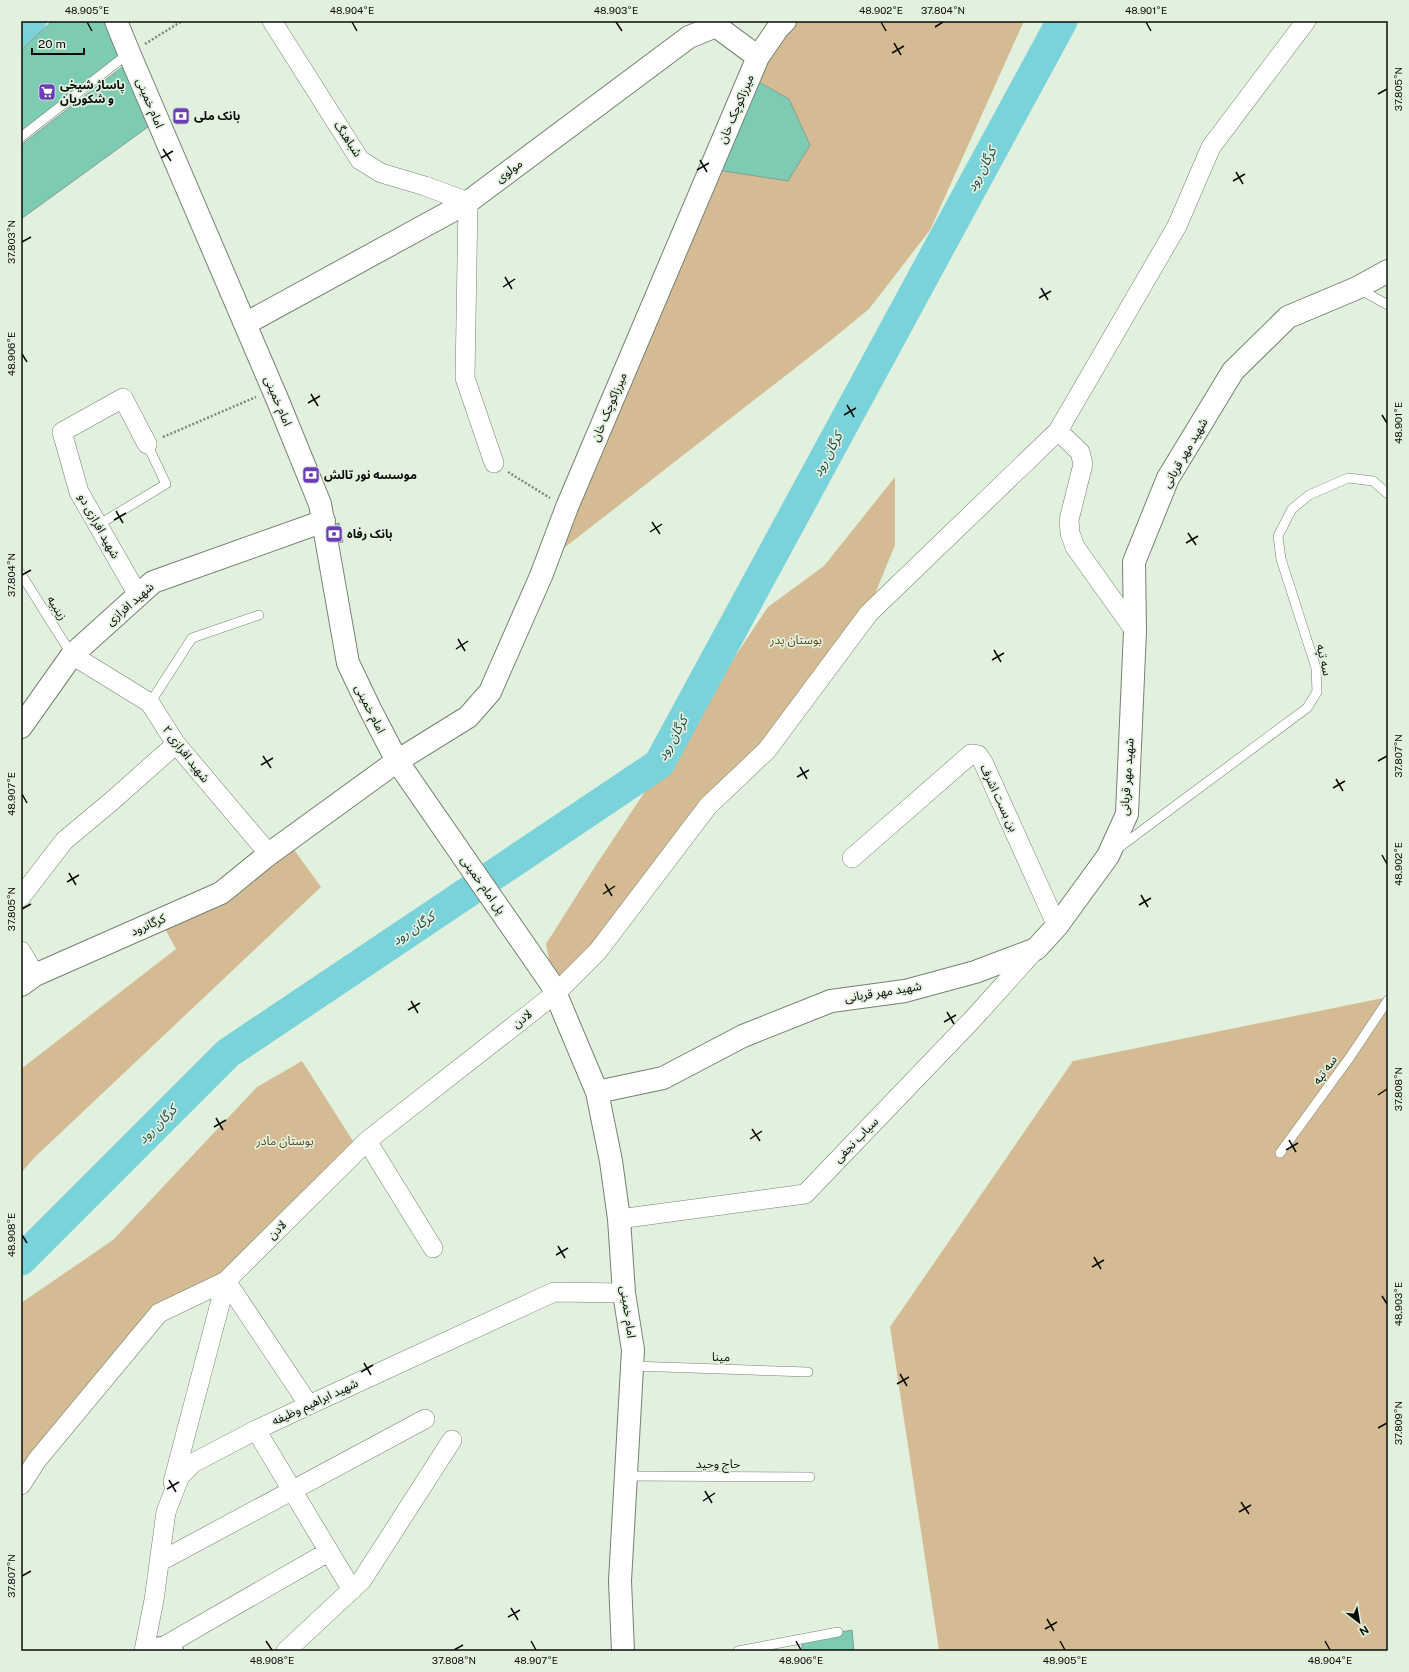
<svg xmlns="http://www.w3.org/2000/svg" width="1409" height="1672" viewBox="0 0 1409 1672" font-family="'Public Sans','Noto Sans Arabic',sans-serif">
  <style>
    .green { fill: #d5bb93 }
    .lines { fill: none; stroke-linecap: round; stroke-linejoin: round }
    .canal { stroke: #7ad2da; stroke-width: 18 }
    .river { stroke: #7ad2da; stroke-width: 31 }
    .building { fill: #7dcbb3; stroke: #849e95 }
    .lane-casing { stroke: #748371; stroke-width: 10 }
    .street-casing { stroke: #748371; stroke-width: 20 }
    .secondary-casing { stroke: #748371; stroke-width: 24 }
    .path { stroke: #7d887b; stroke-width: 2.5; stroke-dasharray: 2 2; stroke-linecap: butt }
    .lane { stroke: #fff; stroke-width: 9 }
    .street { stroke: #fff; stroke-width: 19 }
    .secondary { stroke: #fff; stroke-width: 22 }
    .ticks { fill: none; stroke: #080d07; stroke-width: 1.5 }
    .labels { text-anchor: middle; stroke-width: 3.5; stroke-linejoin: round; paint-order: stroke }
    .poi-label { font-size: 12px; font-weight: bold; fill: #080d07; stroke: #e1f1de; text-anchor: start }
    .street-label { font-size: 12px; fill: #080d07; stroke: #e1f1de }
    .park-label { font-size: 12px; fill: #63491d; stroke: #e1f1de }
    .water-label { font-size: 13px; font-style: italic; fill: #1b4548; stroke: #e1f1de }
    .neatline { fill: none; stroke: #080d07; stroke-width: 1.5 }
    .ticks-label { font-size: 10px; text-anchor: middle; fill: #080d07 }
  </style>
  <rect width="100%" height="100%" fill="#e1f1de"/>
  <path class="green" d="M785,21H1024L930,230L869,309L830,341L546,562L711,169L788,181L810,145L789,99L750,77Z
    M895,477V545L868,611L767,749L555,993L546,944L596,865L768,607L824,566Z
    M290,844L321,887L35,1157L21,1173V1069L176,949L160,920Z
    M1388,997V1651H942L939,1650L890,1327L1073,1061Z
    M302,1061L358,1149L226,1281L159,1313L21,1485V1303L113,1240L257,1087Z"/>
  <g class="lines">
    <path class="canal" d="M21,38L38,21"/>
    <path class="river" d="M21,1260L228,1053L659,764L1062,21"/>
  </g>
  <path class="building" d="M52,21H110L123,53L21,132V50Z
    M126,64L152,124L21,219V145Z
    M750,77L789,99L810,145L788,181L711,169Z
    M339,523L343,542L328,544L325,526Z
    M852,1630L854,1651H802V1639Z"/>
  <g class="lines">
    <defs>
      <path id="lane" d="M21,137L129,53
        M1359,289L1388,305
        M98,525L166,484L147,444
        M21,574L72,655
        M150,703L192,638L259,615
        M1117,849L1307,708L1317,692L1316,668L1281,559L1278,536L1292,509L1309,495L1348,478L1373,481L1388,494
        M1280,1153L1350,1057L1388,1000
        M632,1366L808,1372
        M625,1476L810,1477
        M738,1651L838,1632"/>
      <path id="street" d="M272,21L360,160L381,173L425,186L468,202L465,378L494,463
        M1058,431L1080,452L1083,464L1069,520L1070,533L1075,547L1135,631
        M138,595L79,492L62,432L123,398L147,444
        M72,655L150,703L176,744L269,854
        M852,858L971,754L978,755L983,762L1057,926
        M21,897L64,841L113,800L176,744
        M21,951L35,975
        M367,1141L433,1248
        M619,1219L805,1194L972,1020L1036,949
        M226,1281L309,1405
        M256,1430L352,1590
        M173,1482L226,1281
        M21,1485L37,1460L159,1313L226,1281L367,1141L556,993L598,951L708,806L767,750L869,613L1058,431L1177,226L1211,147L1306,21
        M159,1562L425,1419
        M161,1648L328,1552
        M144,1651L154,1600L166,1512L180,1476L193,1463L256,1430L309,1405L554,1292L624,1293
        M286,1651L362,1580L452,1440"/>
      <path id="secondary" d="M116,21L129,53L278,401L320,504L348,663L370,709L397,761L552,985L597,1092L611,1161L619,1219L624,1293L633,1350L620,1581L623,1651
        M245,324L468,202L689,37L716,26L758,57
        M21,727L72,655L153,582L324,521
        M21,985L35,975L221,893L269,854L397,761L468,717L490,692L541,576L567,507L758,57L778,28L785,21
        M597,1092L663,1078L743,1036L831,1001L905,991L975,972L1036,949L1057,926L1108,856L1127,814L1135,631L1134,562L1168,478L1233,371L1288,317L1357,288L1388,271
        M151,1651L161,1648L172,1651"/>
    </defs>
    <use href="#lane" class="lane-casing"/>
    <use href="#street" class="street-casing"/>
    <use href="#secondary" class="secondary-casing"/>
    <path class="path" d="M145,44L182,21
      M163,437L256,397
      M508,472L550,498"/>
    <use href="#lane" class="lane"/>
    <use href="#street" class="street"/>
    <use href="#secondary" class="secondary"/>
  </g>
  <path class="ticks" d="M87,22L92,31M352,22L357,31M616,22L622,31M881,22L886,31M1146,22L1151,31M935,27L943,22M894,43L901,55M892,53L904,46M1378,94L1387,89M163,149L171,161M161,158L173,151M700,160L707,172M697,170L709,163M1236,172L1243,184M1233,181L1245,174M22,242L31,237M505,277L512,289M503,287L515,279M1041,288L1048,300M1039,298L1051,291M22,354L27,362M311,394L318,406M308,403L320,396M847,405L854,417M844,415L856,408M1382,415L1387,423M116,511L123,523M114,520L126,513M652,522L660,534M650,532L662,524M1188,533L1196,545M1186,543L1198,536M22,575L31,570M458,639L465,651M456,649L468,641M994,650L1001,662M992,660L1004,653M263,756L271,768M1378,761L1387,756M261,765L273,758M800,767L807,779M797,777L809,770M1336,779L1343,791M1333,788L1345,781M22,794L27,803M1382,855L1387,864M69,873L76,885M67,882L79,875M605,884L612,896M603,894L615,886M1141,895L1148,907M1139,905L1151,898M22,909L31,904M411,1001L418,1013M408,1010L420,1003M947,1012L954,1024M944,1022L956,1015M1378,1095L1387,1089M216,1118L223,1130M214,1127L226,1120M752,1129L760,1141M750,1139L762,1131M1289,1140L1296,1152M1286,1150L1298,1143M22,1235L27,1243M558,1246L565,1258M556,1255L568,1248M1094,1257L1101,1269M1092,1267L1104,1260M1382,1296L1387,1304M364,1363L371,1375M361,1372L373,1365M900,1374L907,1386M897,1384L909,1377M1378,1428L1387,1423M169,1480L176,1492M167,1489L179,1482M705,1491L712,1503M703,1501L715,1493M1241,1502L1249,1514M1239,1512L1251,1505M22,1576L31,1571M511,1608L518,1620M508,1617L520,1610M1047,1619L1054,1631M1045,1629L1057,1622M266,1641L272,1650M531,1641L536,1650M796,1641L801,1650M1060,1641L1065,1650M1325,1641L1330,1650M454,1650L463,1645"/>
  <defs>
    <symbol id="supermarket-square" viewBox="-11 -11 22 22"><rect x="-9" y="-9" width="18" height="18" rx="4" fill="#6c3eb6" stroke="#e1f1de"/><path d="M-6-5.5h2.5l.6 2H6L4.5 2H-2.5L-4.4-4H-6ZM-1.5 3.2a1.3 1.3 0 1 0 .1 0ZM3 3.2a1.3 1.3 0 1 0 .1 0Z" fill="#fff"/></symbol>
    <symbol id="bank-square" viewBox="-11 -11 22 22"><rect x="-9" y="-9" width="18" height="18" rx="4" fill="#6c3eb6" stroke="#e1f1de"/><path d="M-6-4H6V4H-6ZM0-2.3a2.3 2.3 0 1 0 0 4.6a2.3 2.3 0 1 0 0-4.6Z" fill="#fff"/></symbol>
  </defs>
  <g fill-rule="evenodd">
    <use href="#supermarket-square" x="37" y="82" width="20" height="20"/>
    <use href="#bank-square" x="171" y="106" width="20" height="20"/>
    <use href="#bank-square" x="301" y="465" width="20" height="20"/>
    <use href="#bank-square" x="324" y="524" width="20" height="20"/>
  </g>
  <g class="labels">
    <g class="poi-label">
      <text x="60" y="89">پاساژ شیخی<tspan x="60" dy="14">و شکوریان</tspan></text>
      <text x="194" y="120">بانک ملی</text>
      <text x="324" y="479">موسسه نور تالش</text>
      <text x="347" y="538">بانک رفاه</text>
    </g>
    <g class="street-label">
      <text transform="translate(150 103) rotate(67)" y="4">امام خمینی</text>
      <text transform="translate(736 109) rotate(-67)" y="4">میرزاکوچک خان</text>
      <text transform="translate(348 139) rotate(56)" y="4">شباهنگ</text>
      <text transform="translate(509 171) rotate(-37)" y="4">مولوی</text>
      <text transform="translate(278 401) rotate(67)" y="4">امام خمینی</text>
      <text transform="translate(609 407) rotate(-67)" y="4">میرزاکوچک خان</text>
      <text transform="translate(1185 453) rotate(-60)" y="4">شهید مهر قربانی</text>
      <text transform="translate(99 526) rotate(61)" y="4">شهید افرازی دو</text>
      <text transform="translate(130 604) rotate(-41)" y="4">شهید افرازی</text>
      <text transform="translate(57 608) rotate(58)" y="4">زینبیه</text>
      <text transform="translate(1324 660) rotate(77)" y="4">سه تپه</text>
      <text transform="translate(370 709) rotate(63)" y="4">امام خمینی</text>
      <text transform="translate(186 754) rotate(52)" y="4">شهید افرازی ۲</text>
      <text transform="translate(1127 777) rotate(-86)" y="4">شهید مهر قربانی</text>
      <text transform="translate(999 798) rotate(65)" y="4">بن بست اشرف</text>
      <text transform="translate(483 885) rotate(55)" y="4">پل امام خمینی</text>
      <text transform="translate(148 925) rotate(-24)" y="4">کرگانرود</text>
      <text transform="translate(883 992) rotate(-9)" y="4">شهید مهر قربانی</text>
      <text transform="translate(522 1019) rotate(-38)" y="4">لادن</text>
      <text transform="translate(1325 1070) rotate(-54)" y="4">سه تپه</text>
      <text transform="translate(856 1140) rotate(-46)" y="4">سیاب نجفی</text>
      <text transform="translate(277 1230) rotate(-45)" y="4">لادن</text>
      <text transform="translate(628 1312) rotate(82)" y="4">امام خمینی</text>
      <text transform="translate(721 1357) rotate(2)" y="4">مینا</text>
      <text transform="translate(315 1402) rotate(-25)" y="4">شهید ابراهیم وظیفه</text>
      <text x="718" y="1468">حاج وحید</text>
    </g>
    <g class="park-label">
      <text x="796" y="644">بوستان پدر</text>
      <text x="285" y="1145">بوستان مادر</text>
    </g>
    <g class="water-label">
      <text transform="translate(981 169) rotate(-62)" y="5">کرگان رود</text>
      <text transform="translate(827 454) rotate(-62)" y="5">کرگان رود</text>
      <text transform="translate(672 738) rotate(-61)" y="5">کرگان رود</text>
      <text transform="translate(413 928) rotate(-34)" y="5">کرگان رود</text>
      <text transform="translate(157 1124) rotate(-45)" y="5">کرگان رود</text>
    </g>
  </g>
  <rect width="1409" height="1672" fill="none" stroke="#e1f1de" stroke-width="44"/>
  <g transform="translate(1359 1622) rotate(149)" stroke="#e1f1de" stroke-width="3" paint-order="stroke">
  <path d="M0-3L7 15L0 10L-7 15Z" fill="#080d07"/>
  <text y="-6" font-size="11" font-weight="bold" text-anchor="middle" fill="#080d07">N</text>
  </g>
  <path d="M32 48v6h52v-6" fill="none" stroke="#080d07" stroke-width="2"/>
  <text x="38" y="48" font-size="12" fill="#080d07" stroke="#e1f1de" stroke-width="3" paint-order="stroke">20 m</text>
  <rect x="22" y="22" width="1365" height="1628" class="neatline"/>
  <g class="ticks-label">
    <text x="87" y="14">48.905°E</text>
    <text x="352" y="14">48.904°E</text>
    <text x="616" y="14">48.903°E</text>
    <text x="881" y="14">48.902°E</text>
    <text x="943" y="14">37.804°N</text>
    <text x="1146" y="14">48.901°E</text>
    <text transform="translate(1398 89) rotate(-90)" y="4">37.805°N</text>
    <text transform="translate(11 242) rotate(-90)" y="4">37.803°N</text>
    <text transform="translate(11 354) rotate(-90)" y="4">48.906°E</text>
    <text transform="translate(1398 423) rotate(-90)" y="4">48.901°E</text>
    <text transform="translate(11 575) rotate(-90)" y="4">37.804°N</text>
    <text transform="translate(1398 756) rotate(-90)" y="4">37.807°N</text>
    <text transform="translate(11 794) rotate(-90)" y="4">48.907°E</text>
    <text transform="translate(1398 864) rotate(-90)" y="4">48.902°E</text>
    <text transform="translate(11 909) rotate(-90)" y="4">37.805°N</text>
    <text transform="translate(1398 1089) rotate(-90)" y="4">37.808°N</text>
    <text transform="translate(11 1235) rotate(-90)" y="4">48.908°E</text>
    <text transform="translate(1398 1304) rotate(-90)" y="4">48.903°E</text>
    <text transform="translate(1398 1423) rotate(-90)" y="4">37.809°N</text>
    <text transform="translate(11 1576) rotate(-90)" y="4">37.807°N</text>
    <text x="272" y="1664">48.908°E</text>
    <text x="454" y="1664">37.808°N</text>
    <text x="536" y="1664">48.907°E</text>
    <text x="801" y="1664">48.906°E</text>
    <text x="1065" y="1664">48.905°E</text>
    <text x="1330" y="1664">48.904°E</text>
  </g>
</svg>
